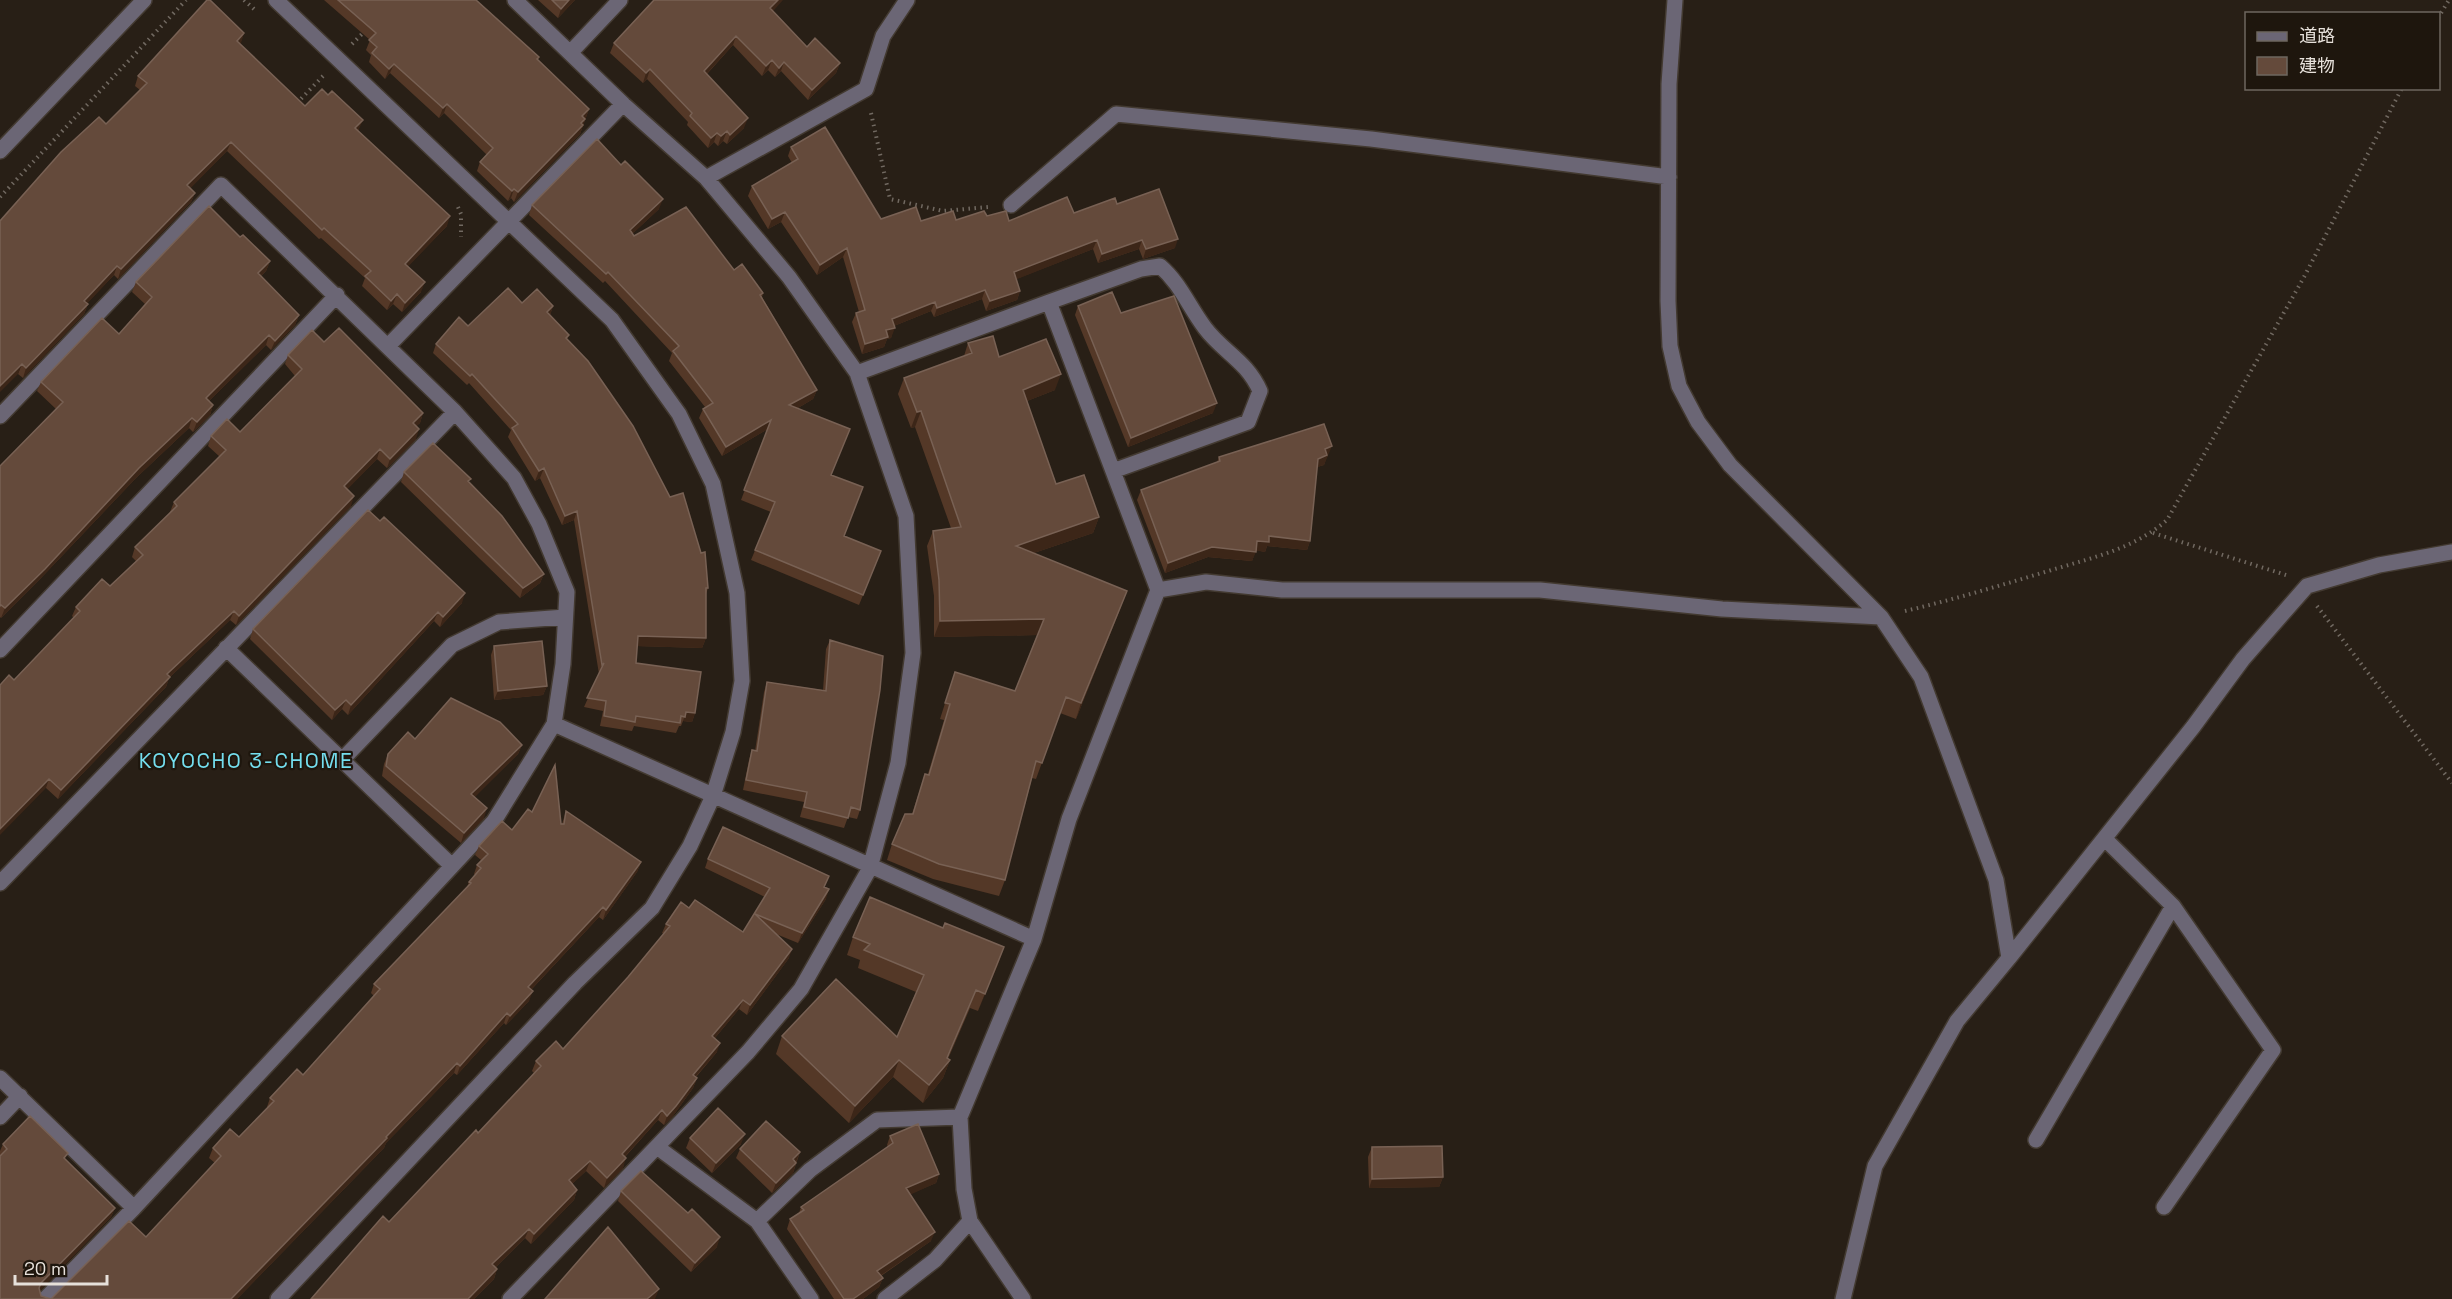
<svg xmlns="http://www.w3.org/2000/svg" width="2452" height="1299" viewBox="0 0 2452 1299" font-family="'Space Grotesk','Noto Sans JP',sans-serif">
  <style>
    .lines { fill: none; stroke-linecap: round; stroke-linejoin: round }
    .minor-casing { stroke: #433a31; stroke-width: 18 }
    .path { stroke: #716961; stroke-width: 4; stroke-dasharray: 1.5 4.5; stroke-linecap: butt }
    .minor { stroke: #6b6675; stroke-width: 15 }
    .wall { fill: #543827 }
    .shaded-wall { fill: #3c2618 }
    .building { fill: #644a3b; stroke: #786154; stroke-width: 1.5 }
    .labels { text-anchor: middle; stroke-width: 4.5; stroke-linejoin: round; paint-order: stroke }
    .neighbourhood-label { font-size: 21px; letter-spacing: 1.5px; fill: #74deee; stroke: #1e160d }
  </style>
  <rect width="100%" height="100%" fill="#281f16"/>
  <g class="lines">
    <defs>
      <path id="minor" d="M276,0L612,320L679,414L713,484L737,593L742,681L733,732L713,796L690,846L652,908L575,983L278,1299
        M1675,0L1669,84L1668,301L1670,346L1679,386L1698,422L1730,465L1881,617L1921,677L1996,880L2009,958L1957,1021L1875,1166L1843,1299
        M570,53L620,0
        M0,151L144,0
        M706,178L866,89L883,36L907,0
        M1011,205L1116,114L1371,139L1669,177
        M1049,302L1141,269L1160,266C1180,283 1189,307 1205,328C1223,352 1247,361 1260,391L1248,422L1113,471
        M388,346L623,104
        M857,373L1049,302L1158,590L1069,819L1034,939L960,1117L964,1189L970,1221L1023,1299
        M0,416L221,185L455,412L514,478L539,524L567,592L563,664L554,724L494,821L134,1208L45,1299
        M1158,590L1206,582L1282,590H1540L1722,609L1881,617
        M226,648L452,866
        M0,650L337,295
        M554,724L1034,939
        M342,760L452,645L499,622L565,617
        M2105,839L2173,906L2273,1050L2164,1207
        M0,883L455,412
        M2009,958L2193,727L2243,659L2307,586L2379,565L2452,552
        M0,1078L134,1208
        M0,1117L20,1096
        M2036,1140L2173,906
        M657,1147L757,1221L811,1299
        M757,1221L810,1170L877,1120L960,1117
        M510,1299L748,1052L801,989L870,868L898,763L913,653L906,516L857,373L789,277L706,178L623,104L515,0
        M885,1299L935,1260L970,1221"/>
    </defs>
    <use href="#minor" class="minor-casing"/>
    <path class="path" d="M244,0L255,10
      M2438,18L2449,0
      M352,44L366,30
      M297,103L323,76
      M871,113L890,199L943,211L988,207
      M0,197L186,0
      M458,207L461,214V237
      M2153,533L2286,575
      M2317,606L2452,783
      M1905,611C1956,599 2005,584 2055,569C2095,557 2135,548 2167,520L2304,277L2402,88"/>
    <use href="#minor" class="minor"/>
  </g>
  <path class="wall" d="M324,0H476L539,57L538,60L589,109L580,134L514,202L511,198L508,201L477,171L480,162L487,155L444,113L439,118L390,73L385,79L369,62L371,55L366,50L370,40Z
    M538,0H575L558,18Z
    M773,11L807,47L840,63L836,73L808,100L781,71L775,77L768,70L762,76L733,45L707,74L744,128L727,144L723,141L718,146L714,142L708,148L687,125L688,122L647,79L643,83L610,53L614,43Z
    M244,33L240,44L305,106L359,129L358,131L447,226L408,266L421,292L402,312L393,304L387,310L362,286L365,278L321,238L319,239L227,151L190,188L195,193L191,202L118,279L114,275L87,303L88,304L84,314L23,378L18,374L106,124L140,90L135,86L138,76Z
    M791,147L881,219L921,221L956,220L987,216L1009,221L1074,213L1117,204L1175,248L1143,259L1139,249L1098,263L1093,249L1016,279L1020,291L1017,300L986,311L982,299L934,317L931,311L894,326L891,338L887,339L884,347L862,354L852,322L856,313L859,312L843,257L817,275L781,222L768,229L748,196L752,186L792,163L788,156Z
    M532,205L659,209L632,234L634,236L734,270L763,293L762,297L817,390L813,399L798,408L831,475L844,536L881,551L859,605L751,560L771,512L741,500L768,429L722,456L699,418L703,409L705,407L669,361L672,353L605,281L603,283L529,215Z
    M240,237L270,261L266,271L261,276L299,315L295,325L271,350L266,345L209,401L213,405L210,415L193,432L189,428L136,478L41,578L1,618L0,617V466L56,409L37,391L41,382L119,334L145,304L132,292L136,282Z
    M522,303L553,306L550,315L569,335L567,340L708,588L706,594V638L702,648L637,646L636,663L695,713L692,722L683,721L681,726H679L676,733L634,726L632,731L600,726L603,711L584,707L599,674L574,520L562,525L540,478L535,481L508,437L511,430L469,383L467,385L433,353L436,344L468,326Z
    M1078,306L1121,313L1213,413L1128,447L1075,315Z
    M324,342L423,413L420,423L416,426V439L387,468L377,459L347,489L351,506L236,625L230,620L169,678L166,687L58,799L46,788L14,680L74,618L72,616L76,607L110,586L136,561L132,557L135,547L171,513L170,512L174,502L220,457L208,446L211,436L240,432L295,376L285,364L288,355Z
    M968,343L999,357L1055,390L1027,401L1056,484L1099,517L1093,533L1034,553L1121,607L1076,719L1060,713L1036,779L1032,778L1005,880L999,896L933,879L887,860L892,844L912,814L925,774H928L944,720L940,719L955,672L1015,691L1037,635L934,637V596L927,546L933,531L951,528L915,427L911,428L898,394L904,378L964,356Z
    M1327,456L1324,465L1317,467L1310,541L1307,550L1267,546L1265,552L1256,550L1252,561L1208,557L1165,573L1137,500L1141,490L1217,462L1219,457L1329,456Z
    M404,472L469,482L544,574L540,583L520,598L401,482Z
    M380,521L462,603L440,627L434,621L348,715L342,709L332,720L250,639L253,629Z
    M830,640L860,810L857,819L848,817L844,828L800,817L804,802L743,790L749,760L752,750L755,751L764,692L767,682L823,690L826,649Z
    M494,646L547,686L543,695L494,700L491,655Z
    M415,739L522,745L518,754L474,797L484,818L461,843L382,776L384,764L388,754Z
    M566,811L641,862L637,872L603,920L599,917L531,990L529,1001L506,1025L504,1023L457,1075L454,1073L386,1143L384,1148L237,1299H0V1151L3,1144L66,1160L115,1208L111,1217L40,1290L41,1296L51,1299L146,1237L215,1163L209,1158L213,1148L239,1137L268,1108L267,1107L270,1098L303,1075L374,996L371,993L374,984L467,887L469,882L475,875L474,874L477,865L481,860L475,855L479,846L512,830L532,812L562,824Z
    M708,859L825,888L826,899L798,943L776,934L789,958L747,1015L739,1009L715,1038L717,1052L696,1077L697,1078L693,1088L673,1116L664,1125L658,1120L625,1157L623,1168L604,1188L586,1171L572,1184L577,1190L574,1200L531,1244L525,1238L496,1267L497,1269L494,1279L474,1299H311L478,1133L534,1073L532,1071L536,1061L563,1049L628,977L664,934L662,933L666,924L689,908L743,932L765,897L705,868Z
    M943,928L1004,947L978,1011L970,1008L948,1059L950,1060L943,1078L923,1103L893,1077L849,1123L776,1054L782,1036L897,1037L916,992L858,968L860,960L847,955L853,937Z
    M890,1136L939,1174L936,1183L910,1194L931,1241L881,1276L883,1278L879,1287L863,1299H834L787,1229L790,1219L799,1213L801,1207L888,1147L887,1145Z
    M690,1138L741,1144L712,1173L686,1148Z
    M1372,1147L1443,1177L1439,1187L1369,1188L1368,1157Z
    M740,1149L800,1152L793,1173L772,1193L736,1158Z
    M621,1191L688,1213L717,1247L691,1272L618,1201Z"/>
  <path class="shaded-wall" d="M569,0H575L558,18L561,9Z
    M778,0H783L767,18L770,8Z
    M244,33L241,43L233,50L237,41Z
    M736,36L733,45L700,81L704,71Z
    M772,60L768,70L762,76L766,66Z
    M784,62L781,71L775,77L779,68Z
    M840,63L836,73L808,100L812,90Z
    M394,64L390,73L385,79L389,69Z
    M650,69L647,79L643,83L646,73Z
    M447,104L444,113L439,118L443,108Z
    M589,109L580,134L514,202L518,192Z
    M748,118L744,128L727,144L730,135Z
    M363,120L359,129L351,138L355,128Z
    M727,131L723,141L718,146L721,136Z
    M717,133L714,142L708,148L711,138Z
    M231,142L227,151L184,195L187,185Z
    M514,189L511,198L508,201L512,191Z
    M195,193L191,202L118,279L121,269Z
    M663,199L659,209L626,240L630,230Z
    M785,212L781,222L768,229L772,219Z
    M450,216L447,226L402,273L405,264Z
    M1178,239L1175,248L1143,259L1146,249Z
    M1097,240L1093,249L1010,282L1014,272Z
    M1142,240L1139,249L1098,263L1102,254Z
    M847,248L843,257L817,275L820,265Z
    M270,261L266,271L254,282L258,273Z
    M117,266L114,275L81,310L84,301Z
    M425,282L421,292L402,312L405,303Z
    M985,290L982,299L934,317L937,308Z
    M1020,291L1017,300L986,311L990,301Z
    M397,294L393,304L387,310L391,301Z
    M935,302L931,311L889,328L892,319Z
    M88,304L84,314L23,378L26,368Z
    M553,306L550,315L547,312Z
    M299,315L295,325L271,350L275,341Z
    M895,328L891,338L887,339L884,347L862,354L865,344L886,330Z
    M269,335L266,345L203,407L206,398Z
    M22,364L18,374L0,392V386Z
    M1061,374L1055,390L1017,405L1023,390Z
    M817,390L813,399L786,415L789,405Z
    M1217,403L1213,413L1128,447L1131,438Z
    M213,405L210,415L193,432L197,422Z
    M921,411L915,427L911,428L917,412Z
    M423,413L420,423L410,433L413,423Z
    M192,418L189,428L136,478L41,578L1,618L5,608L139,468Z
    M771,420L768,429L722,456L726,447Z
    M419,429L416,439L387,468L390,459Z
    M1332,446L1324,465L1314,468L1318,459L1325,449Z
    M380,449L377,459L341,496L344,486Z
    M544,468L540,478L535,481L539,471Z
    M354,496L351,506L236,625L239,616Z
    M577,511L574,520L562,525L565,516Z
    M1099,517L1093,533L1010,561L1016,546Z
    M1269,536L1310,541L1307,550L1267,546L1265,552L1253,550L1257,541Z
    M1212,547L1256,552L1252,561L1208,557L1165,573L1168,563Z
    M544,574L540,583L520,598L523,588Z
    M1127,591L1121,607L1076,719L1081,703Z
    M465,593L462,603L440,627L443,617Z
    M234,611L230,620L169,678L166,687L58,799L61,790L167,674Z
    M438,612L434,621L348,715L351,705Z
    M1044,619L1038,635L934,637L940,621Z
    M638,636L706,638L702,648L634,646Z
    M547,686L543,695L494,700L498,691Z
    M346,700L342,709L332,720L335,710Z
    M686,712L695,713L692,722L683,721Z
    M522,745L518,754L468,804L471,794Z
    M49,779L46,788L0,835V829Z
    M487,808L484,818L461,843L464,833Z
    M641,862L637,872L603,920L606,910Z
    M829,889L826,899L798,943L802,933Z
    M603,907L599,917L525,996L528,987Z
    M1004,947L998,965L978,1011L985,994Z
    M792,949L789,958L747,1015L750,1005Z
    M976,990L945,1066L950,1060L943,1078L923,1103L929,1085Z
    M533,991L529,1001L506,1025L510,1016Z
    M743,1000L739,1009L709,1045L712,1036Z
    M507,1013L504,1023L457,1075L460,1066Z
    M720,1043L717,1052L689,1084L693,1075Z
    M899,1060L893,1077L849,1123L855,1106Z
    M457,1063L454,1073L386,1143L384,1148L237,1299H231Z
    M697,1078L693,1088L673,1116L664,1125L667,1116Z
    M662,1110L658,1120L618,1164L622,1154Z
    M745,1134L741,1144L712,1173L716,1163Z
    M800,1152L796,1162L790,1169L793,1159Z
    M626,1158L623,1168L604,1188L607,1178Z
    M590,1161L586,1171L566,1190L569,1180Z
    M796,1163L793,1173L772,1193L776,1183Z
    M939,1174L936,1183L903,1198L906,1188Z
    M1443,1177L1439,1187L1369,1188L1372,1179Z
    M577,1190L574,1200L531,1244L534,1234Z
    M115,1208L111,1217L38,1293L41,1283Z
    M529,1229L525,1238L489,1274L492,1264Z
    M935,1232L931,1241L874,1280L877,1271Z
    M720,1237L717,1247L691,1272L695,1263Z
    M497,1269L494,1279L474,1299H468Z
    M883,1278L879,1287L863,1299H853Z
    M659,1289L655,1299H647Z"/>
  <path class="building" d="M207,0H210L244,33L237,41L305,106L322,89L328,95L332,91L363,120L355,128L450,216L405,264L425,282L405,303L397,294L391,301L365,276L371,271L324,228L322,230L231,142L187,185L195,193L121,269L117,266L84,301L88,304L26,368L22,364L0,386V221L61,152L99,117L106,124L147,83L138,76Z
    M338,0H476L539,57L537,59L589,109L582,116L585,119L581,123L583,125L518,192L514,189L512,191L480,162L493,148L447,104L443,108L394,64L389,69L372,53L377,47L369,40L376,33Z
    M552,0H569L561,9Z
    M654,0H778L770,8L807,47L815,38L840,63L812,90L784,62L779,68L772,60L766,66L736,36L704,71L748,118L730,135L727,131L721,136L717,133L711,138L690,116L692,113L650,69L646,73L614,43Z
    M825,127L881,219L916,207L921,221L953,211L956,220L984,211L987,216L1006,211L1009,221L1067,197L1074,213L1115,198L1117,204L1159,189L1178,239L1146,249L1142,240L1102,254L1097,240L1014,272L1020,291L990,301L985,290L937,308L935,302L892,319L895,328L886,330L888,337L865,344L856,313L865,310L847,248L820,265L785,212L772,219L752,186L798,159L791,147Z
    M597,139L621,165L625,161L663,199L630,230L634,236L686,207L734,270L742,264L763,293L760,295L817,390L789,405L850,429L831,475L863,487L844,536L881,551L863,595L755,550L775,502L744,490L771,420L726,447L703,409L713,403L673,351L679,346L608,272L606,274L532,205Z
    M209,206L240,237L243,235L270,261L258,273L299,315L275,341L269,335L206,398L213,405L197,422L192,418L139,468L45,569L5,608L1,605L0,606V466L63,402L41,382L102,318L119,334L152,297L136,282Z
    M508,288L522,303L537,289L553,306L547,312L569,335L566,338L588,361L633,426L670,497L683,493L701,553L705,552L708,588H706V638L638,636L636,663L701,672L695,713L686,712L685,717L681,716L680,723L636,716L635,722L604,716L606,701L587,698L604,663L602,665L577,511L565,516L544,468L539,471L512,428L518,424L472,374L470,376L436,344L459,317L468,326Z
    M1112,292L1121,313L1174,296L1217,403L1131,438L1078,306Z
    M339,328L423,413L413,423L419,429L390,459L380,449L344,486L354,496L239,616L234,611L167,674L170,677L61,790L49,779L0,829V685L9,675L14,680L80,611L76,607L102,579L110,586L143,555L135,547L177,506L174,502L226,450L211,436L227,419L240,432L302,369L288,355L312,330L324,342Z
    M993,336L999,357L1046,339L1061,374L1023,390L1056,484L1084,475L1099,517L1016,546L1127,591L1081,703L1066,697L1042,763L1036,761L1005,880L939,864L892,844L905,814H913L925,774L929,775L950,704L945,703L955,672L1015,691L1044,619L940,621L939,580L933,531L961,527L921,411L917,412L904,378L972,353L968,343Z
    M1324,424L1332,446L1325,449L1327,455L1318,459L1310,541L1269,536V542L1257,541L1256,552L1212,547L1168,563L1141,490L1220,461L1219,457Z
    M433,443L471,479L468,481L502,516L544,574L523,588L404,472Z
    M368,510L380,521L384,517L465,593L443,617L438,612L351,705L346,700L335,710L253,629Z
    M830,640L883,656L880,690L860,810L851,807L848,818L804,807L807,792L746,780L752,750L757,751L767,682L826,691Z
    M542,641L547,686L498,691L494,646Z
    M451,698L500,722L522,745L471,794L487,808L464,833L386,766L388,754L408,732L415,739Z
    M555,765L561,824H564L566,811L641,862L606,910L603,907L528,987L533,991L510,1016L507,1013L460,1066L457,1063L386,1137L387,1138L231,1299H0V1156L7,1149L3,1144L30,1116L68,1153L64,1158L115,1208L41,1283L39,1288L41,1296L51,1299L129,1221L146,1237L221,1156L213,1148L230,1129L239,1137L274,1101L270,1098L297,1069L303,1075L380,989L374,984L471,883L469,882L481,868L477,865L488,854L479,846L502,821L512,830L528,809L532,812Z
    M723,827L829,876L824,887L829,889L802,933L755,914L792,949L750,1005L743,1000L712,1036L720,1043L693,1075L697,1078L676,1106L667,1116L662,1110L622,1154L626,1158L607,1178L590,1161L569,1180L577,1190L534,1234L529,1229L492,1264L497,1269L468,1299H311L383,1216L389,1222L476,1130L478,1133L541,1066L536,1061L556,1041L563,1049L628,977L670,926L666,924L681,902L689,908L695,900L743,932L770,888L708,859Z
    M870,897L943,928L945,923L1004,947L985,994L976,990L947,1058L950,1060L929,1085L899,1060L855,1106L782,1036L836,979L897,1037L924,975L864,950L870,944L853,937Z
    M718,1108L745,1134L716,1163L690,1138Z
    M766,1121L800,1152L793,1159L796,1163L776,1183L740,1149Z
    M918,1124L939,1174L906,1188L935,1232L877,1271L883,1278L853,1299H844L790,1219L804,1210L801,1207L893,1143L890,1136Z
    M1442,1146L1443,1177L1372,1179V1147Z
    M641,1171L688,1213L692,1209L720,1237L695,1263L621,1191Z
    M608,1227L659,1289L647,1299H545Z"/>
  <g class="labels">
    <g class="neighbourhood-label">
      <text x="246" y="768">KOYOCHO 3-CHOME</text>
    </g>
  </g>
  <rect x="2245" y="12" width="195" height="78" fill="#1e160d" stroke="#6e675f" stroke-width="1.5"/>
  <rect x="2257" y="32" width="30" height="9" fill="#6b6675" stroke="#6e675f" stroke-width="1.5"/>
  <text x="2299" y="42" font-size="18" fill="#e6e0da">道路</text>
  <rect x="2257" y="57" width="30" height="18" fill="#644a3b" stroke="#6e675f" stroke-width="1.5"/>
  <text x="2299" y="72" font-size="18" fill="#e6e0da">建物</text>
  <path d="M15 1275v9h92v-9" fill="none" stroke="#e6e0da" stroke-width="3"/>
  <text x="24" y="1275" font-size="18" fill="#e6e0da" stroke="#1e160d" stroke-width="4.5" paint-order="stroke">20 m</text>
</svg>
